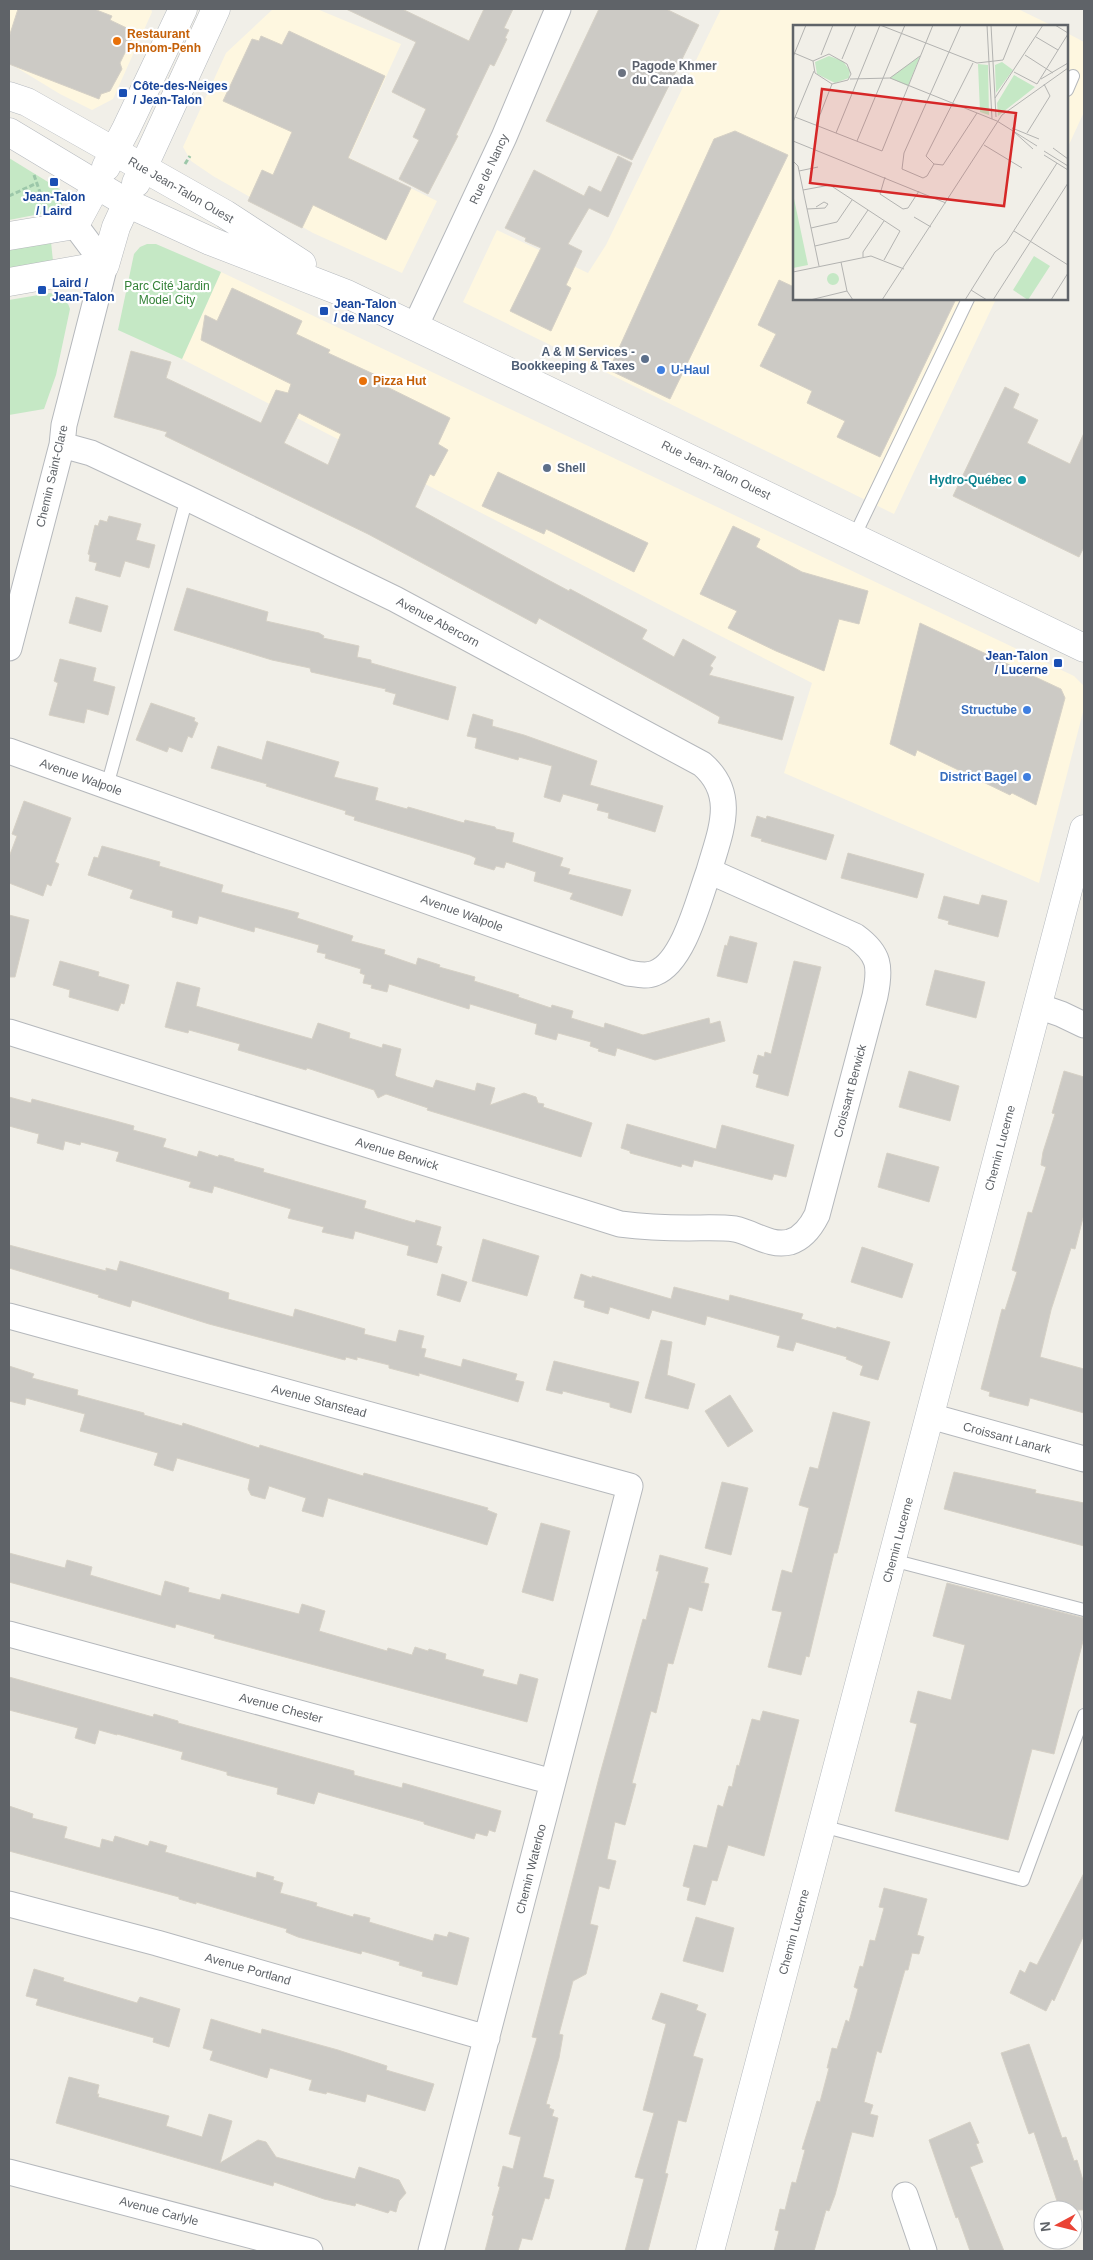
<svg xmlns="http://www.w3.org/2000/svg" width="1093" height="2260" viewBox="0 0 1093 2260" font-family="Helvetica,sans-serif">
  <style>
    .commercial { fill: #fef7e0 }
    .green { fill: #c5e8c5 }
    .building { fill: #cccac5; stroke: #d6d1c6; fill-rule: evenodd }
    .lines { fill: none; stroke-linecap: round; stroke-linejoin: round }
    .service-casing { stroke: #b5b8bc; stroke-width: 14 }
    .minor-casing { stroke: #b5b8bc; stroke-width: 27 }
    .tertiary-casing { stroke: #b5b8bc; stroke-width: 29 }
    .secondary-casing { stroke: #b6babf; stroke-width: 29 }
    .path { stroke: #9cc7a9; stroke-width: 3; stroke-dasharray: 5 2.5; stroke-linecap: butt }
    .service { stroke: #fff; stroke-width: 12 }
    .minor { stroke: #fff; stroke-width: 25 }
    .tertiary { stroke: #fff; stroke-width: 28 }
    .secondary { stroke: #fff; stroke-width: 28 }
    .food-dot { fill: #e8710a; stroke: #fff; stroke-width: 2 }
    .worship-dot { fill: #6b7280; stroke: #fff; stroke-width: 2 }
    .transit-dot { fill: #1a4fb4; stroke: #fff; stroke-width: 2 }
    .service-dot { fill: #5c6f8a; stroke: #fff; stroke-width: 2 }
    .shop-dot { fill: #3f7fe0; stroke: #fff; stroke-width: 2 }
    .culture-dot { fill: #0f9aa8; stroke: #fff; stroke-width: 2 }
    .labels { text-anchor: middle; stroke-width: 4.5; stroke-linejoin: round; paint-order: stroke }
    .food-label { font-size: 12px; font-weight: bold; fill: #c56008; stroke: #fff; text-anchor: start }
    .worship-label { font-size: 12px; font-weight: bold; fill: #5b616d; stroke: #fff; text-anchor: start }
    .transit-label { font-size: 12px; font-weight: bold; fill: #164399; stroke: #fff; text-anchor: start }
    .street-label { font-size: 12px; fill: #5f6368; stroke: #fff }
    .park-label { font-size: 12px; fill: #348238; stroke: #fff }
    .service-label { font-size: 12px; font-weight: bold; fill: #4e5e75; stroke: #fff; text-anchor: end }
    .shop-label { font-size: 12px; font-weight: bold; fill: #366cbe; stroke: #fff; text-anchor: end }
    .culture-label { font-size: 12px; font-weight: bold; fill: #0d838f; stroke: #fff; text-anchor: end }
    .inset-road { fill: none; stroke: #b3b3b1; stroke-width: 1 }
    .view { fill: #d62828; fill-opacity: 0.15; stroke: #d62828; stroke-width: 2.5 }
    .inset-edge { fill: none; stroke: #5f6368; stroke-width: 2.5 }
  </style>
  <rect width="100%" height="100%" fill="#f1efe8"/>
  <path class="commercial" d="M9,9H151L152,12L113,99L92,110L60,94L9,63Z
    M273,9H317L401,44L349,158L437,201L402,273L313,233L213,176L191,161L183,147L226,53Z
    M721,9H1018L1053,26H794V299H996L894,514L463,302L497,230L588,273L606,245Z
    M1067,33L1084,42V112L1067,149Z
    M221,272L1074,676L1084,686V708L1039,883L784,773L812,683L182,359Z"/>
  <path class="green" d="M9,158L61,190L64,198L61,206L55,211L9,220Z
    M51,242L53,261L9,269V248Z
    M147,244H156L221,272L182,359L118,330L134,254L140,247Z
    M50,293C60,296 67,298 70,309L56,375L44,409L9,415V300Z"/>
  <path class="building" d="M18,9H94L112,16L110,20L135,32L120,63L122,69L110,91L101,94L99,99L9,64V37Z
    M346,9H402L469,41L484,9H513L504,28L509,30L505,38L507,39L494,66L490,64L456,135L458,136L428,194L399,179L419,140L413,137L426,109L392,92L416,42Z
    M599,9H666L699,25L632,160L546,121Z
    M289,31L385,76L348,158L411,188L386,240L313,205L302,228L248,201L262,170L273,175L292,132L223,101L252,39L259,41L261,36L282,45Z
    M735,131L788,155L670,399L609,370L714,139Z
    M618,156L632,163L608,217L589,208L568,244L582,251L566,285L571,288L551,331L510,311L541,248L525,241L526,238L505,228L534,170L584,196L589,186L601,192Z
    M779,280L794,287V299H956L880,457L837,437L845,421L807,403L812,391L760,366L776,334L758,325Z
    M232,288L302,321L296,334L330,350L328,353L380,377L377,382L450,418L438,444L448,450L434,476L430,474L415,507L537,574L569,591L570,589L647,630L642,639L674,657L683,639L716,657L710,666L713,668L709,675L794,697L782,740L718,723L720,717L539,618L536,624L368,534L165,436L167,432L114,417L131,351L171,362L166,378L261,423L276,390L288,393L291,384L201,340L205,315L217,321ZM299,413L341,434L328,465L284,443Z
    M1005,387L1019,394L1013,408L1038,420L1027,443L1070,464L1084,433V547L1079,557L953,496Z
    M498,472L648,543L634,572L546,529L544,534L482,506Z
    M109,516L141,524L136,540L155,545L149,568L125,561L120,577L95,570L97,563L89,561L90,555L88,554L95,525L98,526L100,520L107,522Z
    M733,526L760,539L756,547L802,572L868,591L859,624L839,619L824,671L776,651L728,628L737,611L700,594Z
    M187,588L268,612L266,621L319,633L324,636L323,638L359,646L357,657L371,660V663L456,687L448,720L393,704L396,694L385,691L386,689L311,672L310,668L272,660L174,630Z
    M76,597L108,606L101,632L69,623Z
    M920,623L1061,689L1065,698L1036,805L1012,793L1010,795L917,750L915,756L890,744Z
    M60,659L96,668L93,681L115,687L108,715L87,709L84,723L49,715L58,683L54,681Z
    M151,703L195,718L194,721L198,723L192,738L188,736L182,752L169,747L167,752L136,740Z
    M473,714L493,720L492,726L524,735L597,761L590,785L663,806L655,832L608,818L609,813L597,810L599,804L563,794L560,802L544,797L552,766L519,757L518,760L475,748L477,738L467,736Z
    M267,741L339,762L334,777L378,788L375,800L407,809L408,807L464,823L465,820L495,827L496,829L514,833L512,842L563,858L560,866L570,869L568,874L631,890L622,916L570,899L573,893L534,881L536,872L506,862L504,868L496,866L494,870L474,864L476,858L470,855L354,820L355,817L345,814L346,811L266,786L267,784L211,768L218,746L262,760Z
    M24,801L71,818L55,862L59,864L51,886L47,884L43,896L9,883V857L17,836L12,834Z
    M757,816L766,819L767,816L834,835L826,860L761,841L762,839L751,836Z
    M102,846L160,862L159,866L223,885L221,892L299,913L297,918L353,936L351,941L385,950L384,954L416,965L418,958L440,965L439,967L475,977L474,981L519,995L518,997L551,1008L552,1005L573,1011L571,1018L604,1028L605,1023L643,1035L709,1018L710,1024L720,1021L725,1041L655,1060L617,1048L615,1056L598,1051L599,1049L590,1046L591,1042L558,1033L556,1040L535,1034L537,1024L470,1004L469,1009L389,984L387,992L371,988L372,985L363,983L365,975L360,973L361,969L325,958L326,954L317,952L319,945L255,927L254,932L199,916L197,924L172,917L173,911L130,898L133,890L88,875L94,857L98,858Z
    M848,853L924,874L917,898L841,878Z
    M982,895L1007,901L998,937L948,924L949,921L938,918L944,896L979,905Z
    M9,915L29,920L15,977H9Z
    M730,936L757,943L747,983L717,976L725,945L727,946Z
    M60,961L99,972L98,976L129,985L124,1004L121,1003L118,1011L69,997L70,990L53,985Z
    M794,961L821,967L788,1096L756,1087L759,1075L753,1073L758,1055L764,1057L765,1052L771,1054Z
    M935,970L985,982L976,1018L926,1005Z
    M177,982L200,988L196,1006L312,1039L318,1023L350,1033L349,1038L382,1048L383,1044L401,1049L395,1075L397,1077L433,1088L436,1080L475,1091L477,1083L495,1088L490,1105L524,1093L536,1097L538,1103L544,1104L543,1107L592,1123L581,1157L427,1110L428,1108L386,1094L378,1098L374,1090L307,1068L306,1070L238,1050L240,1044L189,1030L188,1033L165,1027Z
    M909,1071L959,1086L950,1121L899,1107Z
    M1064,1071L1084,1077V1214L1075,1249L1071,1248L1051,1310L1040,1357L1084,1369V1413L1030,1398L1028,1406L989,1396L990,1392L981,1389L1002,1309L1005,1310L1017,1272L1012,1270L1028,1212L1032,1213L1046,1167L1041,1165L1043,1152L1055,1114L1052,1113Z
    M9,1097L31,1103L32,1099L112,1120L134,1126L133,1130L166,1139L163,1147L197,1157L199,1151L218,1157L219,1155L234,1159V1161L264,1169L263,1172L366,1201L364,1208L415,1223L416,1220L441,1227L436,1245L442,1247L437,1263L407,1255L409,1246L355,1231L353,1239L322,1232L324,1227L288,1218L291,1209L214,1186L212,1193L189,1187L191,1182L116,1161L119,1152L81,1142L80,1145L65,1141L63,1150L37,1143L39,1134L9,1126Z
    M627,1124L716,1149L722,1125L794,1145L786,1177L774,1174L772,1180L694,1160L692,1167L682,1164L681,1167L630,1153V1151L621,1148Z
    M887,1153L939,1167L929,1202L878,1187Z
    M483,1239L539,1256L527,1296L472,1281Z
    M9,1245L106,1271V1268L117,1271L120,1261L229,1293L228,1299L293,1317L295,1309L365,1329L364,1334L396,1342L399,1330L424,1336L421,1348L426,1349L424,1357L461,1367L463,1359L517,1374L515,1380L524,1382L518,1402L419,1373V1376L389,1368V1365L357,1357V1360L346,1357L345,1360L209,1324L132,1300L130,1307L98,1297L99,1295L9,1268Z
    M862,1247L913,1264L902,1298L851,1282Z
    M442,1274L467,1282L460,1302L437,1295Z
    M581,1274L592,1278V1276L671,1299L674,1287L729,1301L730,1295L803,1314L801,1319L836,1329L837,1327L890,1342L878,1380L860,1375L863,1366L846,1359L847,1357L796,1342L793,1351L777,1347L780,1336L707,1316L705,1325L652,1310L649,1319L610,1307L608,1314L584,1307L585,1301L574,1298Z
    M661,1340L672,1342L667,1375L695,1384L688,1409L645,1398Z
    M554,1361L639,1382L631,1413L610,1407V1403L585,1397L563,1391L562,1394L546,1390Z
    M9,1366L34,1374L32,1378L78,1390L77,1395L144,1413V1415L182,1426L183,1423L259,1448L260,1445L363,1476L364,1473L488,1508L487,1510L497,1514L487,1545L328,1498L323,1517L302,1511L306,1498L269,1486L265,1499L251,1495L248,1489L250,1479L177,1458L173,1471L154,1465L158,1453L80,1431L85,1414L26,1398L25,1405L9,1401Z
    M730,1395L753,1431L728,1447L705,1411Z
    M833,1412L870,1422L837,1553H834L809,1657L806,1656L801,1675L768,1667L782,1612L772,1610L782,1570L792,1573L809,1508L799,1505L810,1467L818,1469Z
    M954,1472L1036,1490L1035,1493L1084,1503V1546L944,1509Z
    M722,1482L748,1488L731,1555L705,1548Z
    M541,1523L570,1531L553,1601L522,1592Z
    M9,1553L65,1568L67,1560L92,1567L90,1575L161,1596L165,1581L189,1588L188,1592L220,1600L222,1594L299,1614L302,1604L325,1611L319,1631L387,1651L388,1648L412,1655L415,1647L428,1651L429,1649L446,1654L445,1659L484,1670L482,1676L517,1685L520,1674L538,1679L527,1722L214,1638L215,1635L176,1624L175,1628L9,1582Z
    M660,1555L708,1568L704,1582H701L709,1584L702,1611L689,1607L673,1664L668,1663L656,1713L651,1711L632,1783L636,1784L625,1825L615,1822L607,1859L616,1861L609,1889L599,1886L590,1924L598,1926L586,1974L573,1981L559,2034L563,2035L559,2058L546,2104L550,2105L549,2108L554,2110L552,2116L558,2118L543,2177L554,2180L549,2199L545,2198L532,2240L522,2238L518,2251H485L494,2216L492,2215L500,2187L498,2186L503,2166L513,2169L521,2137L509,2134L537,2038L532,2037L600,1774L643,1619L646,1620L649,1608L659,1571H656Z
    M947,1583L1084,1618V1637L1054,1754L1032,1749L1008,1840L895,1811L917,1724L910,1722L918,1691L951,1700L965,1645L933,1636Z
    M9,1677L153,1717L154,1714L178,1721V1723L354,1771V1775L402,1788L403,1783L501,1811L495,1832L489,1830L487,1836L476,1833L474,1839L424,1824V1822L318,1792L314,1804L277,1794L278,1788L227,1775V1772L181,1759L183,1752L117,1734V1735L99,1730L95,1744L75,1738L78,1728L9,1710Z
    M763,1711L799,1720L764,1856L728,1845L717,1881L712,1880L705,1905L687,1900L690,1888L683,1886L694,1845L707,1848L718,1805L723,1807L729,1786L732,1787L737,1765L739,1766L752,1719L760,1721Z
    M9,1806L33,1814L32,1818L67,1827L64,1838L100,1848L102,1839L113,1842L115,1836L148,1846L150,1841L167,1846L165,1852L256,1878L257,1872L274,1877L273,1880L283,1883L280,1893L317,1903L316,1906L353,1917L354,1914L370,1918L369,1922L433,1941L435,1934L447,1937L449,1932L469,1938L457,1985L422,1976L423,1972L399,1965L400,1962L362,1951L361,1954L298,1937L286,1932L287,1929L196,1902V1904L179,1899V1897L9,1851Z
    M1084,1873V1935L1054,2001L1052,1999L1046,2011L1010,1993L1020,1970L1025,1973L1030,1962L1037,1965Z
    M884,1888L927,1899L917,1935L924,1937L919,1954L912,1953L908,1970H905L881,2053L877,2051L864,2102L873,2105L870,2114L878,2116L873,2137L852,2132L835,2195L829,2211L826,2210L814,2251H774L779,2231L775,2230L780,2209L785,2210L792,2182L796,2183L805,2150L802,2149L817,2101L820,2102L829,2068H827L832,2048L837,2049L846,2020L849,2022L858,1989L854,1987L860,1966L863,1967L870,1940L875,1941L884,1908L879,1907Z
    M696,1917L734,1928L723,1972L683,1961Z
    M34,1969L64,1978L63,1981L137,2003L140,1997L180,2009L169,2047L153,2042L154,2038L36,2005L38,1999L26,1996Z
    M661,1993L698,2005L696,2010L706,2014L693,2056L703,2059L686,2122L678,2120L665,2173L668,2174L648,2251H625L644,2179L635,2177L654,2113L643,2110L666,2024L652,2019Z
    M211,2019L261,2034L262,2029L338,2050L387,2066L386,2070L434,2084L425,2111L367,2094L365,2102L327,2092L326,2094L309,2090L312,2080L270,2068L267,2078L210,2060L213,2051L203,2048Z
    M1029,2044L1062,2138L1066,2137L1074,2161L1077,2160L1084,2184V2210H1060L1034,2132L1029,2134L1001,2053Z
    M69,2077L99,2085L97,2094H99L98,2097L169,2116L166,2126L202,2137L209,2114L232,2121L220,2163L258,2140L266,2142L276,2157L355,2179L359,2167L399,2180L406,2193L399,2201L396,2212L390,2210L388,2213L356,2203L355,2206L324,2199L274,2182L273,2186L56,2123Z
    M970,2122L979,2143L976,2144L983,2162L970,2167L1004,2251H970L958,2217L956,2218L929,2140Z"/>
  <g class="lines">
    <defs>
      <path id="service" d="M1067,90L1073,76
        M854,537L968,299
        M107,786L187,498
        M892,1560L1084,1610
        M822,1826L1023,1880L1084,1715"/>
      <path id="minor" d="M415,327L504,137L558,9
        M62,445L91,453L187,498L395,599L702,764C738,795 720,832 709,871
        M9,648L62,445L64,425L105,265L75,225
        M9,751L628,973C636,974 646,977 655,973C684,962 699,898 709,871L855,936C880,954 881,967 875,996L817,1215C811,1227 803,1238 790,1242C770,1247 754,1233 735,1229C720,1227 704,1228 689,1228C666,1228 643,1227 620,1224L9,1032
        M1038,1006L1061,1014L1084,1025
        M9,1316L630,1486L431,2251
        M930,1416L1084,1459
        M9,1634L553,1782
        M9,1904L157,1943L487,2038
        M9,2172L310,2251
        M905,2195L924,2251"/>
      <path id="tertiary" d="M9,236L75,225L96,186
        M9,282L105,265L116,227L127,203"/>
      <path id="secondary" d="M9,96L27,102L225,214L302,264
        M9,132L127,203L210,241L347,294L1084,648
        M106,167L126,129L183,9
        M136,183L216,9
        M710,2251L1084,829"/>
    </defs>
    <use href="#service" class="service-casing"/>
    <use href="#minor" class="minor-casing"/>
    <use href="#tertiary" class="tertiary-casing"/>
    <use href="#secondary" class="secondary-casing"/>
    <path class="path" d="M185,164L190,156
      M34,175L45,207
      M9,196L37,183"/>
    <use href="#service" class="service"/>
    <use href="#minor" class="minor"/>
    <use href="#tertiary" class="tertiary"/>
    <use href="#secondary" class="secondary"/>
  </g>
  <g class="food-dot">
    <circle cx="117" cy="41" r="5"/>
    <circle cx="363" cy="381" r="5"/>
  </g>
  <circle class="worship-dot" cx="622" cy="73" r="5"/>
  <g class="transit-dot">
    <rect x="118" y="88" width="10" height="10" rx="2.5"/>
    <rect x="49" y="177" width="10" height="10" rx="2.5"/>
    <rect x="37" y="285" width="10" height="10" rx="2.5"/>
    <rect x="319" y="306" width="10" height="10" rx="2.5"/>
    <rect x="1053" y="658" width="10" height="10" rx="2.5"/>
  </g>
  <g class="service-dot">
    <circle cx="645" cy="359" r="5"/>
    <circle cx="547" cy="468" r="5"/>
  </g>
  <g class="shop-dot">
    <circle cx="661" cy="370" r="5"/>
    <circle cx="1027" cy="710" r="5"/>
    <circle cx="1027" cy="777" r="5"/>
  </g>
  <circle class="culture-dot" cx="1022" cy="480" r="5"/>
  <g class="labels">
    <g class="food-label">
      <text x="127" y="38">Restaurant<tspan x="127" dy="14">Phnom-Penh</tspan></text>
      <text x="373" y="385">Pizza Hut</text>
    </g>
    <g class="worship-label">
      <text x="632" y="70">Pagode Khmer<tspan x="632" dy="14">du Canada</tspan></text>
    </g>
    <g class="transit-label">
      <text x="133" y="90">Côte-des-Neiges<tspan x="133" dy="14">/ Jean-Talon</tspan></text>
      <text x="54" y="201" text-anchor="middle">Jean-Talon<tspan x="54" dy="14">/ Laird</tspan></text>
      <text x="52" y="287">Laird /<tspan x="52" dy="14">Jean-Talon</tspan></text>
      <text x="334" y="308">Jean-Talon<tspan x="334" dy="14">/ de Nancy</tspan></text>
      <text x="1048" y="660" text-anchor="end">Jean-Talon<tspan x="1048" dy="14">/ Lucerne</tspan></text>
    </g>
    <g class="street-label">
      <text transform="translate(489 169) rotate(-65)" y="4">Rue de Nancy</text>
      <text transform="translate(181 190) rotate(30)" y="4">Rue Jean-Talon Ouest</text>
      <text transform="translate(716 470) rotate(26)" y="4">Rue Jean-Talon Ouest</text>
      <text transform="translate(52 476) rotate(-77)" y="4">Chemin Saint-Clare</text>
      <text transform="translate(438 622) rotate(28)" y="4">Avenue Abercorn</text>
      <text transform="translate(81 777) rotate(20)" y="4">Avenue Walpole</text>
      <text transform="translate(462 913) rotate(20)" y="4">Avenue Walpole</text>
      <text transform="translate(850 1091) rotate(-75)" y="4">Croissant Berwick</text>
      <text transform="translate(1000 1148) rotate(-75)" y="4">Chemin Lucerne</text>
      <text transform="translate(397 1154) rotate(17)" y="4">Avenue Berwick</text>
      <text transform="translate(319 1401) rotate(15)" y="4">Avenue Stanstead</text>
      <text transform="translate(1007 1438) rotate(15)" y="4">Croissant Lanark</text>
      <text transform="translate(898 1540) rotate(-75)" y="4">Chemin Lucerne</text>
      <text transform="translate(281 1708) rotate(15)" y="4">Avenue Chester</text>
      <text transform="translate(531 1869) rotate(-76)" y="4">Chemin Waterloo</text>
      <text transform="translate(794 1932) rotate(-75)" y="4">Chemin Lucerne</text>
      <text transform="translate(248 1969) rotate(16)" y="4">Avenue Portland</text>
      <text transform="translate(159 2211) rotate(15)" y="4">Avenue Carlyle</text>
    </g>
    <g class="park-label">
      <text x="167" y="290">Parc Cité Jardin<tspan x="167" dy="14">Model City</tspan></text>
    </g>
    <g class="service-label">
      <text x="635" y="356">A &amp; M Services -<tspan x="635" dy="14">Bookkeeping &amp; Taxes</tspan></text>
      <text x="557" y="472" text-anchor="start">Shell</text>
    </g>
    <g class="shop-label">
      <text x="671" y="374" text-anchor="start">U-Haul</text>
      <text x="1017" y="714">Structube</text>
      <text x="1017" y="781">District Bagel</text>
    </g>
    <g class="culture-label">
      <text x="1012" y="484">Hydro-Québec</text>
    </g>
  </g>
  <g transform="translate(793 25)">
    <rect width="275" height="275" fill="#f1efe8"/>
    <path d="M36,31L50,36L57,46L56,53L42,58L24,49L22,37ZM127,31L115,61L97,53ZM209,37L220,45L203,68L202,40ZM185,39L195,40L196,90L187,87ZM221,50L242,62L205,91L204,78ZM0,169L15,240L0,243ZM241,231L257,241L235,275L220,265ZM34 254a6 6 0 1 1 12 0a6 6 0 1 1-12 0Z" fill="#c5e8c5"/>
    <path class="inset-road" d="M87,0L184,38L210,35L224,0M168,0L111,128L109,144L130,153L134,151L141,139L133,131L180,38M194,0L199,94M198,0L203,92M262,0L275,8M243,12L265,25M1,28L20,36M36,29L54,39L58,49L55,55L39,59L22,48L20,36ZM28,30L40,0M232,30L260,48M0,32L13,0M49,34L63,0M221,47L244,59L275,9M97,53L127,31M57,54L97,53L204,96M248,54L275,38M202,73L250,0M2,92L89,126L140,0M204,96L244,121M0,97L21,46M23,100L39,59M219,103L246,114M220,106L240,124M43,108L87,0M234,108L257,71L251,59M0,116L153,178M64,116L112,0M191,120L229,143M260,123L275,134M251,126L275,141M251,130L275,145M0,136L5,141L26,241M141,139L150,140L184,88M6,146L25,142M92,152L87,169L110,184L115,183L126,166M10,165L37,160L107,206L91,235M14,184L32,183L35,179L31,177L23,182M121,192L138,202M18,203L44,197L59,175M221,206L275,240M22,221L56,213L75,185M70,232V227L91,196M48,237L54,266L60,275M0,247L78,231L111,244M178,265L194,275M17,275L54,266M89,275L209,90L275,43M172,275L202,227L213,218L264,138M200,275L275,158M258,275L275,248"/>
    <path class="view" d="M29,64L223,88L211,181L17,158Z"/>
    <rect width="275" height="275" class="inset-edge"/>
  </g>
  <rect width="1093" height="2260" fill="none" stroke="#5f6368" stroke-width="20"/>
  <g transform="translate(1058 2225) rotate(263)"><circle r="24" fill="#ffffff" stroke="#bfc1c3"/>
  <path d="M0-4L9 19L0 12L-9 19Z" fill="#ea4335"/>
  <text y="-8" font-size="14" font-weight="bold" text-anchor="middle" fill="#5f6368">N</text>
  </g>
</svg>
